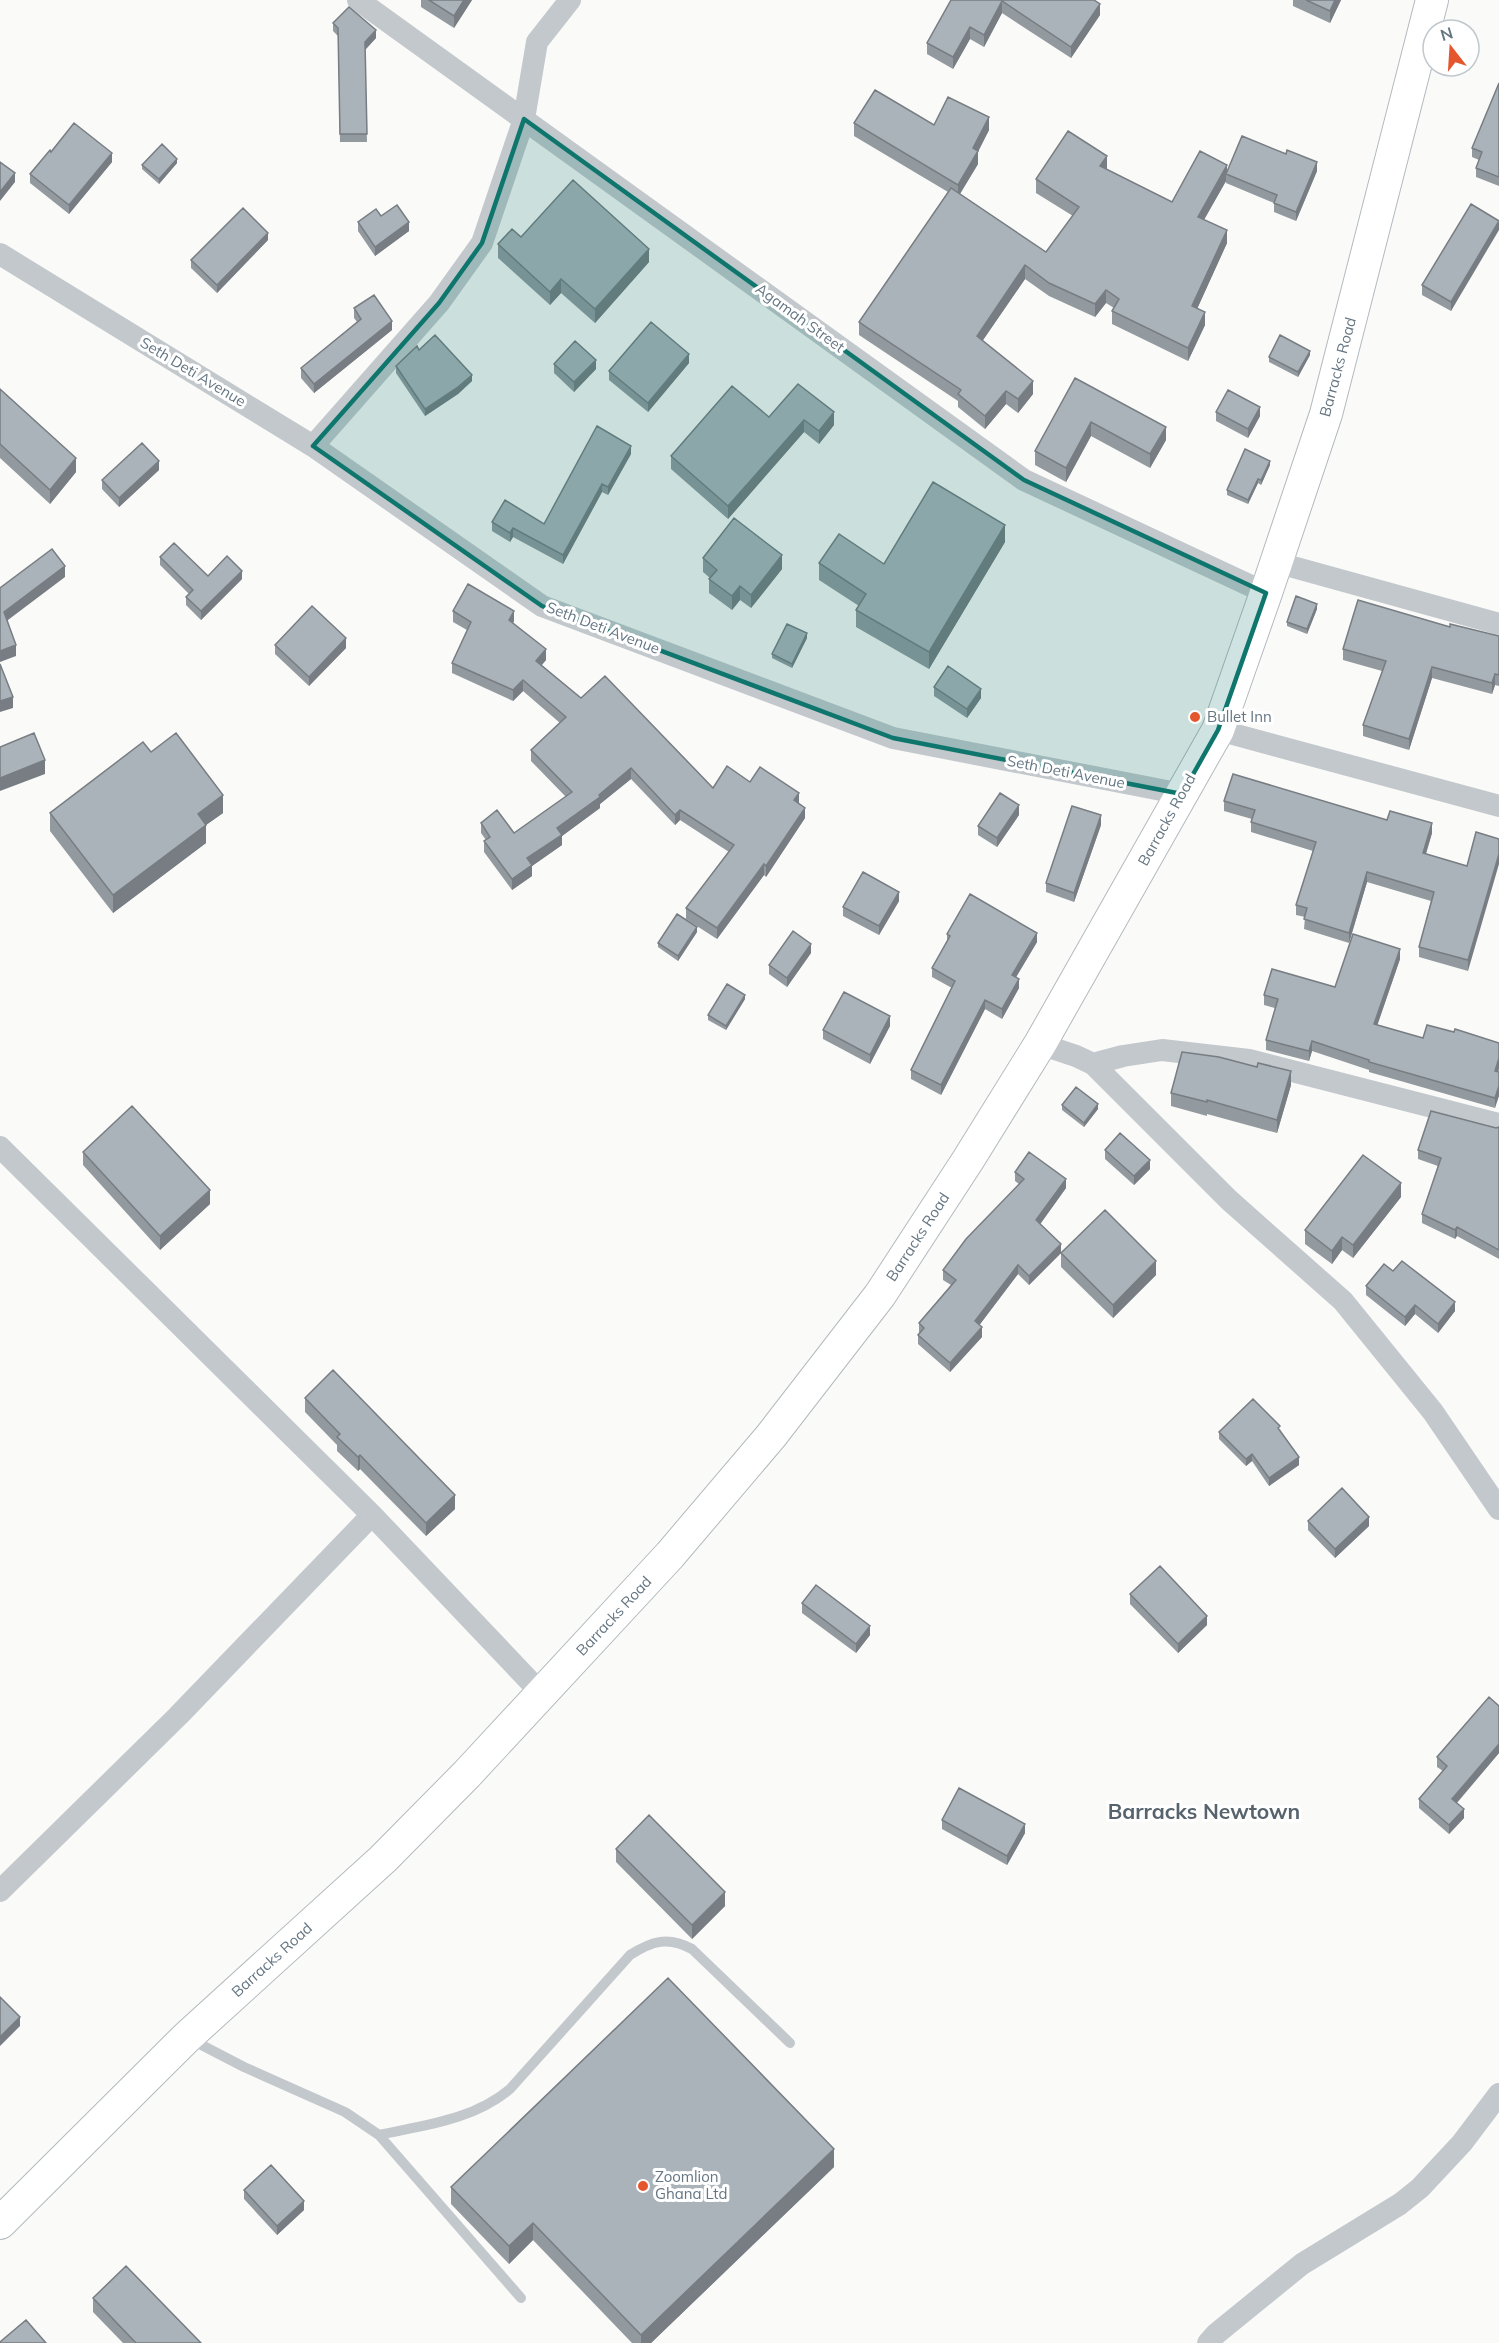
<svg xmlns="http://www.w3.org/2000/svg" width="1499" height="2343" viewBox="0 0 1499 2343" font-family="Mulish,sans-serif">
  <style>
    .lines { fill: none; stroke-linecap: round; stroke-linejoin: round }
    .secondary-casing { stroke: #b3babf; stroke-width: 34 }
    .lane { stroke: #c3c8cc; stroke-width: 10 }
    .street { stroke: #c3c8cc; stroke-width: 22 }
    .secondary { stroke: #fff; stroke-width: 32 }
    .wall { fill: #929a9f }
    .shaded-wall { fill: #777d82 }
    .building { fill: #aab3b9; stroke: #777d82; stroke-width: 1.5 }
    .marked { fill: #0f766e; fill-opacity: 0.2; stroke: #0f766e; stroke-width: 4.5; stroke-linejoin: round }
    .poi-dot { fill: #e4572e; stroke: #fff; stroke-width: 2 }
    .labels { text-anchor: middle; stroke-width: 6; stroke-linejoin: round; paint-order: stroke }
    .street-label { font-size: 15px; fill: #657683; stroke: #fff }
    .poi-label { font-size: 15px; fill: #657683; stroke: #fff; text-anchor: start }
    .district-label { font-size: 21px; font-weight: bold; fill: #57646e; stroke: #fff }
  </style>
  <rect width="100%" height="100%" fill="#fafaf8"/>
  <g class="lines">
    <defs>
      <path id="secondary" d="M0,2223L187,2037L383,1859L467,1774L670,1555L771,1436L880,1295L968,1160L1040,1044L1218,730L1266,593L1326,414L1432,0"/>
    </defs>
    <use href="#secondary" class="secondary-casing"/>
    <path class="lane" d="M190,2039L244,2067L345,2112L379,2135L521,2298
      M379,2135C425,2125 473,2120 510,2089L630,1955C652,1941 668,1936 692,1949L790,2043"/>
    <path class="street" d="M358,0L1024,480L1266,593
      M0,254L313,446L542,606L893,738L1182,794
      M313,446L439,303L482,243L524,119L537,42L570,0
      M1275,562L1499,624
      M1218,730L1499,806
      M1040,1044L1076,1056L1093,1064L1229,1200L1343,1301L1433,1412L1499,1509
      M1093,1064L1123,1056L1162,1050L1249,1060L1499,1124
      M0,1147L372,1515L542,1694
      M0,1891L178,1716L372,1515
      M1208,2343L1216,2334L1302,2264L1400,2204L1420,2188L1462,2143L1499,2094"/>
    <use href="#secondary" class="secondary"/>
  </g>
  <path class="wall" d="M421,0H472L454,28L421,7Z
    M951,0H1094L1100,15L1071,58L1002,13L984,47L970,39L953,69L927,54V43Z
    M1293,0H1341L1330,23L1293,6Z
    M333,23L376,38L365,50L367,142H340L338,36L333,31Z
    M1499,83V186L1476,177V168L1479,160L1472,157V148Z
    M854,123L934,125L989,130L978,151V164L960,194L1046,252L1073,216L1036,193V179L1107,169L1172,202L1227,171H1317L1296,221L1274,212V203L1226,183V181L1204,220L1227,243L1197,309L1205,325L1188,361L1112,324V311L1114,308L1106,303L1095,317L1049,296L1025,279L982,341L1033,394L1018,413L1006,404L985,429L958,407V401L859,335V322L948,192L854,136Z
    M51,152L112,162L69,214L30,183V174Z
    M177,163L159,184L142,169V165Z
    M1499,221L1451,311L1422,295V285Z
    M358,222L409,231L375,256L358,231Z
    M521,237L649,262L595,323L561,293L550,305L498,258V244Z
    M268,240L217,293L191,268V260Z
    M354,308L392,330L314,393L301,378V368L357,322L354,318Z
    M419,350L472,381L458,394L425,416L396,373V366Z
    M1310,355L1298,377L1269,362V357Z
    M689,363L648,412L609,380V371Z
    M554,364L596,369L574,392L554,373Z
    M1075,378L1166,440L1150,468L1091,436L1066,482L1035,465V451Z
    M798,384L834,425L819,444L804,432L728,519L671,469V456L769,417Z
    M0,389L76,472L50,504L0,458Z
    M1216,412L1260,416L1248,438L1216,421Z
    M631,454L608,495L602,492L563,564L513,537L510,542L492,531V522L544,524Z
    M1270,465L1261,485L1258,483L1248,504L1227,495V490Z
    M159,470L119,507L102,489V480Z
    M1005,542L929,669L856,627V610L859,606L819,580V563L884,564Z
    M160,557L208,576L242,579L201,620L186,605V597L189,594L160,565Z
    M703,558L782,569L751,608L740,600L732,610L709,593V579L710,578L703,572Z
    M1317,609L1307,634L1287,626V622Z
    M453,611L514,621L513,623L546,660L542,665L581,698L713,788L750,782L799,804L805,818L766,877L764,875L717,939L686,919V908L729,852L680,820L675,825L631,779L600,804V808L562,836V845L532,866V876L512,890L484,852V841L486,840L481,833V823L514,833L566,797L531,761V750L560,723L523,691L513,701L452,673V663L467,630L453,622Z
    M1450,627L1499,636V686L1495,685L1492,694L1432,678L1409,750L1363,736V725L1382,671L1343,660V649Z
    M807,638L792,668L772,658V654Z
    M275,645L346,648L309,686L275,654Z
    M934,687L981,698L967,718L934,696Z
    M151,752L223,813L206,825V843L113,913L50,831V813Z
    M1224,801L1432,833L1426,854L1467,866L1476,832L1468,971L1419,957V947L1431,901L1367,882L1349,943L1304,929L1305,917L1296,915V905L1313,851L1251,832V822L1252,819L1224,811Z
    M1019,815L997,847L978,835V826Z
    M1101,825L1074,902L1046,892V883Z
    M899,901L879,935L843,916V907Z
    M697,932L678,961L658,947V943Z
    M947,934L1037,942L1016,977L1019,988L1002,1019L985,1009L941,1095L911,1079V1070L952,988L932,977V968L947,941Z
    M811,953L787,987L769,974V965Z
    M1400,959L1377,1025L1499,1068L1495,1108L1369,1072V1070L1312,1051L1309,1061L1266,1050V1040L1275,1008L1264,1005V995L1335,987Z
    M745,999L726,1030L708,1020V1015Z
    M890,1026L870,1064L823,1039V1030Z
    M1257,1067L1291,1085L1277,1133L1207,1114V1116L1171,1106V1093Z
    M1062,1105L1098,1109L1084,1127L1062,1110Z
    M1499,1127V1259L1457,1236L1455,1239L1422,1223V1214L1438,1166L1418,1159V1150Z
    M1105,1150L1150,1169L1134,1185L1105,1159Z
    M83,1152L210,1204L160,1250L83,1165Z
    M1015,1172L1066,1188L1040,1224L1061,1253L1156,1275L1113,1318L1061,1267V1253L1029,1285L1018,1274L979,1325L982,1337L950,1372L918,1344V1335L920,1333L919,1332V1323L951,1285L943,1280V1270L1019,1184L1015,1181Z
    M1401,1197L1353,1258L1342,1250L1332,1264L1305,1244V1230Z
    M1366,1286L1455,1311L1438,1333L1415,1314L1405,1326L1366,1295Z
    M305,1398L455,1509L426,1536L360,1469L358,1471L337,1451V1445L305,1412Z
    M1280,1430L1299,1465L1269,1486L1252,1461L1246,1466L1219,1439V1432Z
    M1308,1521L1369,1526L1335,1558L1308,1530Z
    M1130,1594L1207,1625L1178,1653L1130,1604Z
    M802,1603L870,1635L856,1653L802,1613Z
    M1499,1753L1457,1803L1464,1818L1449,1834L1419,1808V1799L1443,1771L1437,1767V1757Z
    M942,1820L1025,1833L1007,1865L942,1829Z
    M616,1849L725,1906L692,1939L616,1862Z
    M834,2167L651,2343H632L533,2240L509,2264L451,2204V2187Z
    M244,2190L304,2210L277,2235L244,2199Z
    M93,2298L201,2343H123L93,2312Z"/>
  <path class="shaded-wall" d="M464,0H472L454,28V16Z
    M1335,0H1341L1330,23V11Z
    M1002,1V13L984,47V35Z
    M1100,4V15L1071,58V47Z
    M970,27V39L953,69V57Z
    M376,30V38L365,50V42Z
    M989,117V130L978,152V164L958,197V185L973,148Z
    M112,153V162L69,214V205Z
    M1107,156V169L1100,179V166Z
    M177,159V163L159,184V179Z
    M1317,162V171L1296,221V212Z
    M1227,165V175L1226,174V181L1198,230V217Z
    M15,173V182L0,201V192Z
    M1499,221V230L1451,311V302Z
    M409,222V231L375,256V247Z
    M1227,230V243L1192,320V306Z
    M268,233V240L217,293V285Z
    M649,249V262L595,323V309Z
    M1025,265V279L977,349V336Z
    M561,279V293L550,305V292Z
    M1106,290V303L1095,317V304Z
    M1205,312V325L1188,361V348Z
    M392,321V330L314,393V384Z
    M1310,351V355L1298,377V372Z
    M689,354V363L648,412V403Z
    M596,360V369L574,392V382Z
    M472,375V381L458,394L425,416V409Z
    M1033,381V394L1018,413V399Z
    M1006,391V404L985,429V416Z
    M1260,407V416L1248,438V429Z
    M834,412V425L819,444V431Z
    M804,420V432L728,519V506Z
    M1091,422V436L1066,482V468Z
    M1166,427V440L1150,468V454Z
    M631,446V454L608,495V487Z
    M76,458V472L50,504V490Z
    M159,461V470L119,507V498Z
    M1270,461V465L1261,485V480Z
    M1258,479V483L1248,504V500Z
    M602,484V492L563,564V555Z
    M1005,525V542L929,669V652Z
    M513,528V537L510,542V533Z
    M782,555V569L751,608V595Z
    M65,566V577L4,623V612Z
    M242,571V579L201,620V611Z
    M740,586V600L732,610V596Z
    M1317,604V609L1307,634V629Z
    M514,611V621L509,630V620Z
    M807,633V638L792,668V664Z
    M346,638V648L309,686V677Z
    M16,645V656L0,662V651Z
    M546,649V660L536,671V661Z
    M1432,667V678L1409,750V739Z
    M1495,674V685L1492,694V683Z
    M523,680V691L513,701V690Z
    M981,689V698L967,718V709Z
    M13,697V708L0,712V701Z
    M45,760V774L0,791V778Z
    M631,768V779L600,804V808L562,836V845L532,866V876L512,890V879L527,858L557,828Z
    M799,793V804L794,800Z
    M223,795V813L206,825V843L113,913V895L198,814Z
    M1019,805V815L997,847V838Z
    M805,808V818L766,877V866Z
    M680,810V820L675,825V815Z
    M1101,815V825L1074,902V893Z
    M1432,823V833L1423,863V853Z
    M1499,854V864L1468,971V960Z
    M764,864V875L717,939V928Z
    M1367,872V882L1349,943V933Z
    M899,892V901L879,935V926Z
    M697,927V932L678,961V956Z
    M1037,933V942L1012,984V975Z
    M811,944V953L787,987V978Z
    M1400,949V959L1374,1035V1024Z
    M1019,979V988L1002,1019V1009Z
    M745,995V999L726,1030V1026Z
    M985,1000V1009L941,1095V1085Z
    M890,1016V1026L870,1064V1055Z
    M1312,1041V1051L1309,1061V1051Z
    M1499,1058V1068L1495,1081V1071Z
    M1291,1071V1085L1277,1133V1120Z
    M1499,1086V1096L1495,1108V1098Z
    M1098,1104V1109L1084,1127V1123Z
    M1150,1160V1169L1134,1185V1176Z
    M1066,1179V1188L1036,1230V1220Z
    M1401,1183V1197L1353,1258V1245Z
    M210,1190V1204L160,1250V1236Z
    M1457,1227V1236L1455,1239V1230Z
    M1342,1237V1250L1332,1264V1251Z
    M1061,1244V1253L1029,1285V1276Z
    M1156,1261V1275L1113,1318V1305Z
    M1018,1265V1274L975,1331V1321Z
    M1455,1302V1311L1438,1333V1324Z
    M1415,1305V1314L1405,1326V1317Z
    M982,1327V1337L950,1372V1363Z
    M1252,1454V1461L1246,1466V1459Z
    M360,1455V1469L358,1471V1457Z
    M1299,1457V1465L1269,1486V1478Z
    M455,1495V1509L426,1536V1523Z
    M1369,1517V1526L1335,1558V1549Z
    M1207,1616V1625L1178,1653V1644Z
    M870,1626V1635L856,1653V1644Z
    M1499,1744V1753L1452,1808V1799Z
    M1464,1809V1818L1449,1834V1825Z
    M1025,1824V1833L1007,1865V1856Z
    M725,1892V1906L692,1939V1925Z
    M20,2017V2026L0,2046V2037Z
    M834,2149V2167L651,2343H641V2335Z
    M304,2201V2210L277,2235V2226Z
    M533,2223V2240L509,2264V2246Z"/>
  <path class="building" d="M429,0H464L454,16Z
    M951,0H1094L1100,4L1071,47L1002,1L984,35L970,27L953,57L927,43Z
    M1306,0H1335L1330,11Z
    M349,7L376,30L365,42L367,134H340L338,28L333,23Z
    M1499,83V177L1476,168L1482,152L1472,148Z
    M875,90L934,125L948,97L989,117L973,148L978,151L958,185L854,123Z
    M74,123L112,153L69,205L30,174L50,150L51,152Z
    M1068,131L1107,156L1100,166L1172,202L1200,151L1227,165L1198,217L1227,230L1192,306L1205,312L1188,348L1112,311L1119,299L1106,290L1095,304L1049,283L1025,265L977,336L1033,381L1018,399L1006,391L985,416L958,394L961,390L859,322L951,188L1046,252L1079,207L1036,179Z
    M1242,136L1286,154L1287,150L1317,162L1296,212L1274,203L1277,195L1226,174Z
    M162,144L177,159L159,179L142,165Z
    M0,162L15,173L0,192Z
    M573,180L649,249L595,309L561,279L550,292L498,244L512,229L521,237Z
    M1471,204L1499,221L1451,302L1422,285Z
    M397,205L409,222L375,247L358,222L376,209L381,216Z
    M243,208L268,233L217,285L191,260Z
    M374,295L392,321L314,384L301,368L361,319L354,308Z
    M651,322L689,354L648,403L609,371Z
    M435,335L472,375L458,387L425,409L396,366L417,346L419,350Z
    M1280,335L1310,351L1298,372L1269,357Z
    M575,341L596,360L574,382L554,364Z
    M1075,378L1166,427L1150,454L1091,422L1066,468L1035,451Z
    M798,384L834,412L819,431L804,420L728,506L671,456L732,386L769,417Z
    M0,389L76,458L50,490L0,444Z
    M1228,390L1260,407L1248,429L1216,412Z
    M597,426L631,446L608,487L602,484L563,555L513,528L510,533L492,522L505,500L544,524Z
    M142,443L159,461L119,498L102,480Z
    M1245,449L1270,461L1261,480L1258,479L1248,500L1227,490Z
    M933,482L1005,525L929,652L856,610L866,594L819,563L839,534L884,564Z
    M734,518L782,555L751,595L740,586L732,596L709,579L717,570L703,558Z
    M174,543L208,576L227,556L242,571L201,611L186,597L193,590L160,557Z
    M52,549L65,566L4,612L16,645L0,651V588Z
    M468,584L514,611L509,620L546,649L536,661L581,698L605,676L713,788L727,766L750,782L760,767L799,793L794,800L805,808L766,866L764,864L717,928L686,908L734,845L680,810L675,815L631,768L599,795L600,797L557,828L562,835L527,858L532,865L512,879L484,841L490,837L481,823L497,810L514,833L572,792L531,750L566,717L523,680L513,690L452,663L471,622L453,611Z
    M1296,596L1317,604L1307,629L1287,622Z
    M1358,600L1450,627V624L1499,636V675L1495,674L1492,683L1432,667L1409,739L1363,725L1386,661L1343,649Z
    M312,606L346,638L309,677L275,645Z
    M787,624L807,633L792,664L772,654Z
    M0,664L13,697L0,701Z
    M948,666L981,689L967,709L934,687Z
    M34,733L45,760L0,778V747Z
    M176,733L223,795L198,814L206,825L113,895L50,813L143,742L151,752Z
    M1233,774L1387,820L1390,811L1432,823L1423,853L1467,866L1476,832L1499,839V854L1468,960L1419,947L1434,892L1367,872L1349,933L1304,919L1307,908L1296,905L1316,842L1251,822L1255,810L1224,801Z
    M1000,793L1019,805L997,838L978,826Z
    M1072,806L1101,815L1074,893L1046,883Z
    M863,872L899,892L879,926L843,907Z
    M970,894L1037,933L1012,975L1019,979L1002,1009L985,1000L941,1085L911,1070L955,981L932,968L950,936L947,934Z
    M677,914L697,927L678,956L658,943Z
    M793,931L811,944L787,978L769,965Z
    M1353,934L1400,949L1374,1024L1423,1038L1427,1025L1454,1032L1455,1029L1499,1043V1058L1495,1071L1499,1072V1086L1495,1098L1369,1062V1060L1312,1041L1309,1051L1266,1040L1278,999L1264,995L1272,969L1335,987Z
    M727,984L745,995L726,1026L708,1015Z
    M844,992L890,1016L870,1055L823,1030Z
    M1182,1052L1219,1057L1257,1067L1258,1063L1291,1071L1277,1120L1207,1100V1102L1171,1093Z
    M1076,1087L1098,1104L1084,1123L1062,1105Z
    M132,1106L210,1190L160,1236L83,1152Z
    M1431,1111L1496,1128L1499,1127V1250L1457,1227L1455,1230L1422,1214L1441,1158L1418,1150Z
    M1120,1133L1150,1160L1134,1176L1105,1150Z
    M1029,1152L1066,1179L1036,1220L1061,1244L1029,1276L1018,1265L975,1321L982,1327L950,1363L918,1335L924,1328L919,1323L956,1280L943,1270L966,1239L1024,1179L1015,1172Z
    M1363,1155L1401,1183L1353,1245L1342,1237L1332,1251L1305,1230Z
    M1105,1210L1156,1261L1113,1305L1061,1253Z
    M1402,1261L1455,1302L1438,1324L1415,1305L1405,1317L1366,1286L1384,1264L1393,1271Z
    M333,1370L455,1495L426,1523L360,1455L358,1457L337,1437L340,1434L305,1398Z
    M1253,1399L1280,1426L1278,1428L1299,1457L1269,1478L1252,1454L1246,1459L1219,1432Z
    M1342,1488L1369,1517L1335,1549L1308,1521Z
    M1160,1566L1207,1616L1178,1644L1130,1594Z
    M816,1585L870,1626L856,1644L802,1603Z
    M1489,1697L1499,1706V1744L1452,1799L1464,1809L1449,1825L1419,1799L1447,1766L1437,1757Z
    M959,1788L1025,1824L1007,1856L942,1820Z
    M649,1815L725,1892L692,1925L616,1849Z
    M668,1978L834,2149L641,2335L533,2223L509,2246L451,2187Z
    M0,1997L20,2017L0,2037Z
    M271,2165L304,2201L277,2226L244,2190Z
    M126,2266L201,2343H136L93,2298Z
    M26,2320L46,2343H0V2342Z"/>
  <path class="marked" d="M524,119L1024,480L1266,593L1218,730L1182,794L893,738L542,606L313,446L439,303L482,243Z"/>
  <g class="poi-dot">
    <circle cx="1195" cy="717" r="6"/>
    <circle cx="643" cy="2186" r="6"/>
  </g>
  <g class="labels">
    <g class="street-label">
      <text transform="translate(800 318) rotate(36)" y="5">Agamah Street</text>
      <text transform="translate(1338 367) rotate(-75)" y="5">Barracks Road</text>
      <text transform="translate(193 372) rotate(31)" y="5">Seth Deti Avenue</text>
      <text transform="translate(603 628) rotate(21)" y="5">Seth Deti Avenue</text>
      <text transform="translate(1066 772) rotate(11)" y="5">Seth Deti Avenue</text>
      <text transform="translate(1167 820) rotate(-61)" y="5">Barracks Road</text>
      <text transform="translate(918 1237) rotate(-57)" y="5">Barracks Road</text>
      <text transform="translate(614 1616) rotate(-47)" y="5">Barracks Road</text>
      <text transform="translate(272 1960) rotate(-42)" y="5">Barracks Road</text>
    </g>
    <g class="poi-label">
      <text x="1207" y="722">Bullet Inn</text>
      <text x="655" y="2182">Zoomlion<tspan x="655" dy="17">Ghana Ltd</tspan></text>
    </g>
    <g class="district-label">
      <text x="1204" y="1819">Barracks Newtown</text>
    </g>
  </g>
  <g transform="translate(1451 48) rotate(343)"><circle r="28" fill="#ffffff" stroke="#c1c8cd" stroke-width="1.5"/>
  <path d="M0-4.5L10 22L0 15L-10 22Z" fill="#e4572e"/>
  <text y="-9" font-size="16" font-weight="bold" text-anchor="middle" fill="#657683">N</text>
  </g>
</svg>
